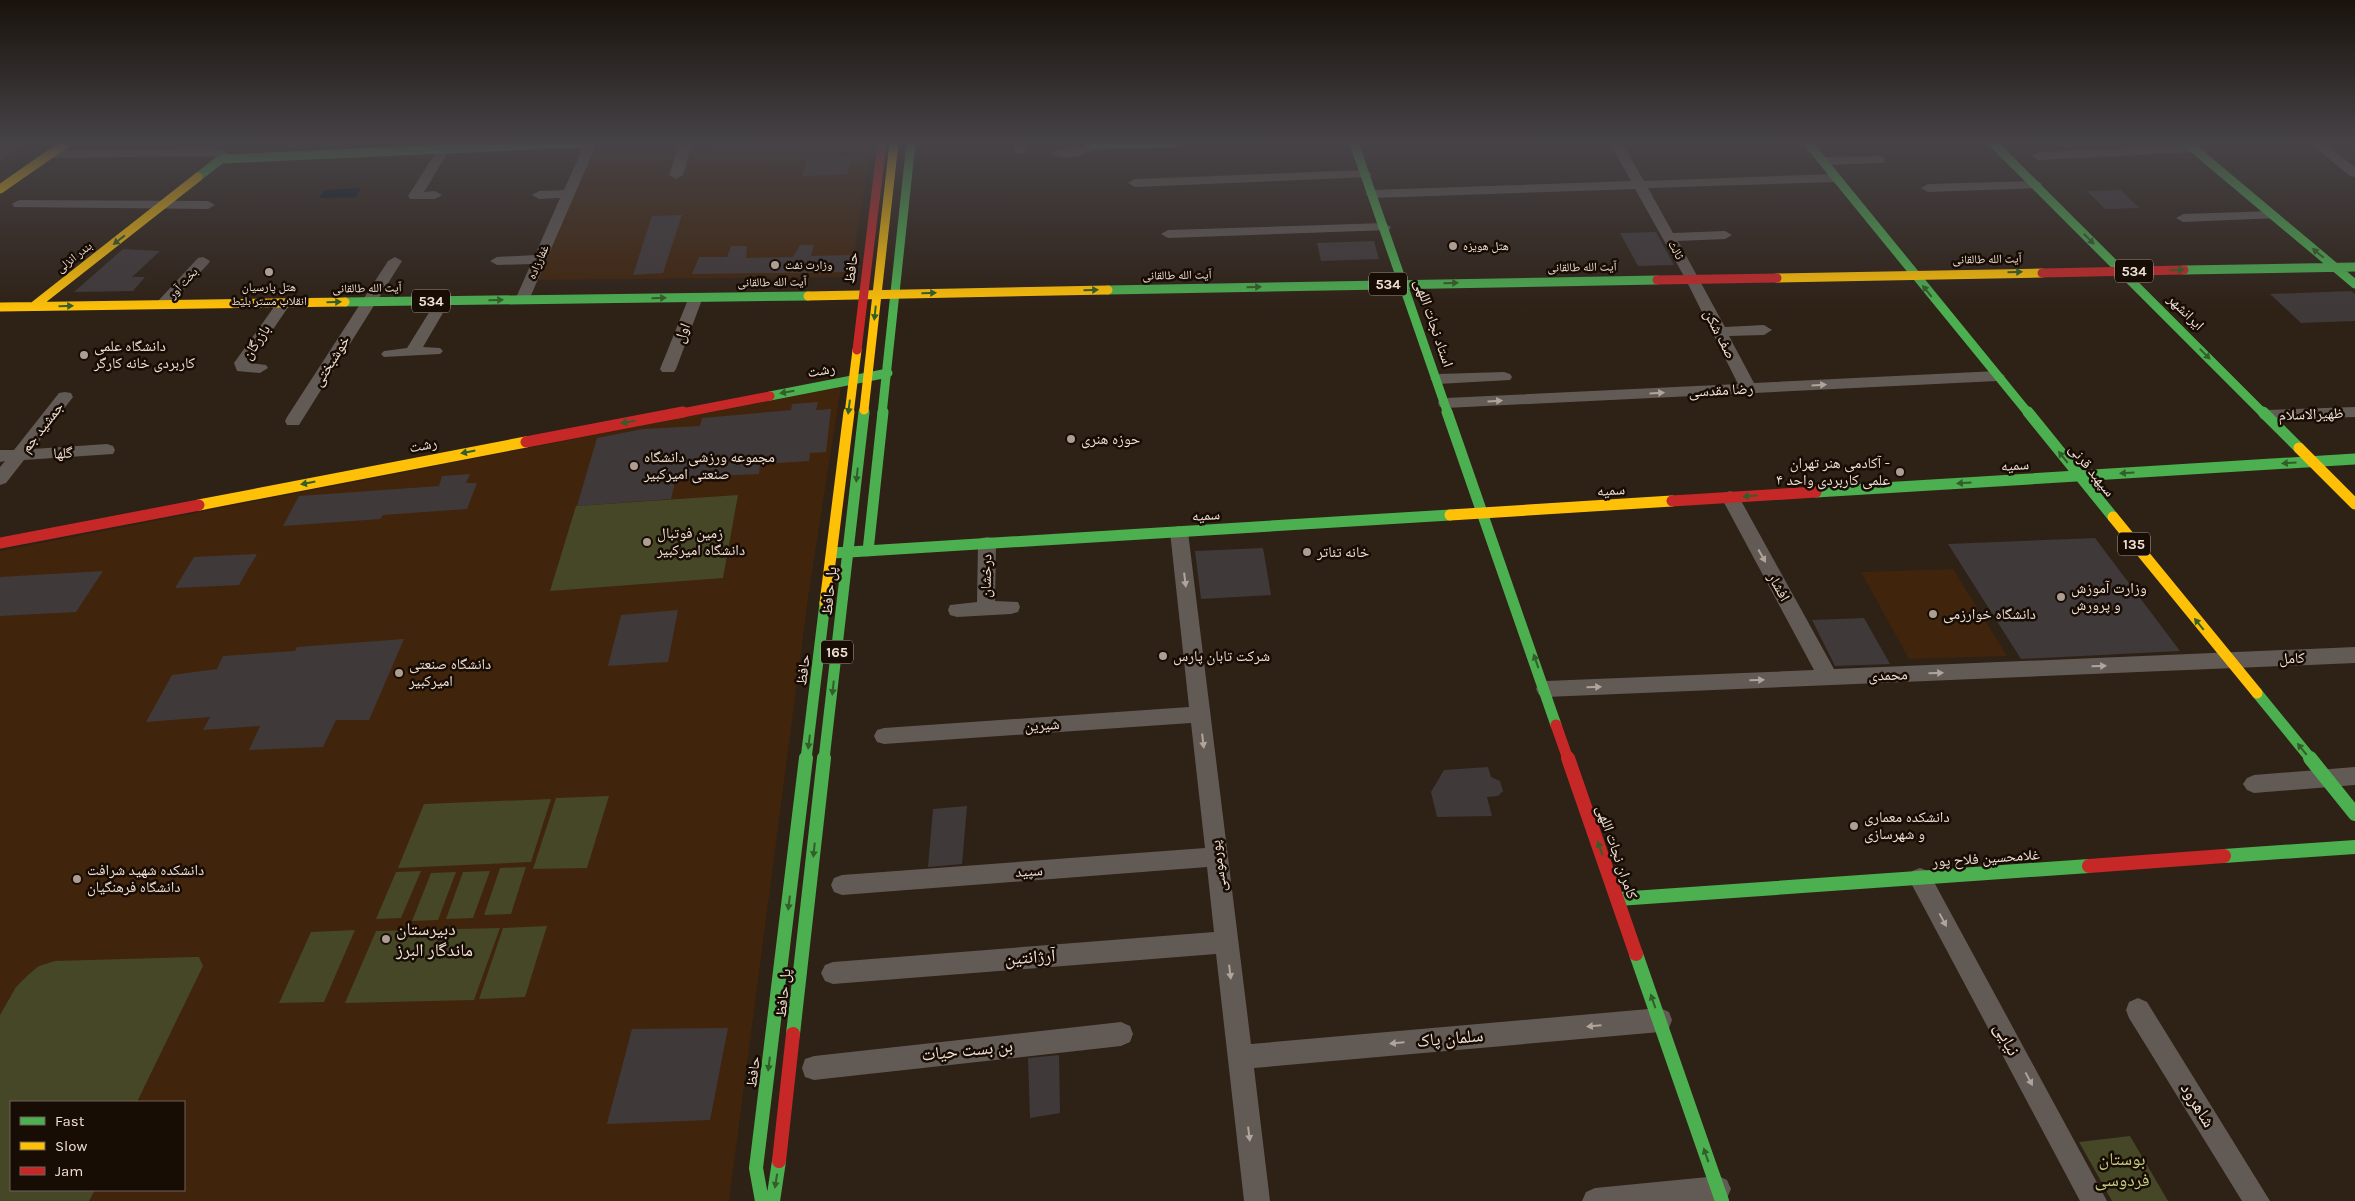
<svg xmlns="http://www.w3.org/2000/svg" width="2355" height="1201" viewBox="0 0 2355 1201" font-family="Karla,'Noto Naskh Arabic',sans-serif">
  <style>
    .built { fill: #40240c; fill-rule: evenodd }
    .green { fill: #454727 }
    .water { fill: #041522 }
    .building { fill: #40393a }
    .lines { fill: none; stroke-linecap: round; stroke-linejoin: round }
    .street { fill: #625a55; fill-rule: evenodd }
    .fast-far2 { stroke: #4caf50; stroke-width: 9 }
    .fast-far1 { stroke: #4caf50; stroke-width: 11 }
    .fast { stroke: #4caf50; stroke-width: 14 }
    .slow-far1 { stroke: #ffc107; stroke-width: 9 }
    .slow { stroke: #ffc107; stroke-width: 11 }
    .jam-far2 { stroke: #c62828; stroke-width: 9 }
    .jam-far1 { stroke: #c62828; stroke-width: 11 }
    .jam { stroke: #c62828; stroke-width: 14 }
    .fast-bridge-far2 { stroke: #4caf50; stroke-width: 9 }
    .fast-bridge-far1 { stroke: #4caf50; stroke-width: 11 }
    .fast-bridge { stroke: #4caf50; stroke-width: 14 }
    .slow-bridge { stroke: #ffc107; stroke-width: 9 }
    .jam-bridge { stroke: #c62828; stroke-width: 14 }
    .oneway { fill: #325e2a }
    .oneway2 { fill: #b1a49b }
    .poi-dot { fill: #ad9d92; stroke: #180d05; stroke-width: 2 }
    .labels { text-anchor: middle; stroke-width: 5; stroke-linejoin: round; paint-order: stroke }
    .far-poi-label { font-size: 12px; fill: #f1e0d4; stroke: #180d05; text-anchor: start }
    .far-street-label { font-size: 12px; fill: #f1e0d4; stroke: #180d05 }
    .shield { fill: #180d05; stroke: #b0a196; stroke-width: 1 }
    .shield-label { font-size: 14px; font-weight: bold; fill: #f1e0d4 }
    .street-label { font-size: 15px; fill: #f1e0d4; stroke: #180d05 }
    .poi-label { font-size: 15px; fill: #f1e0d4; stroke: #180d05; text-anchor: start }
    .near-poi-label { font-size: 18px; fill: #f1e0d4; stroke: #180d05; text-anchor: start }
    .near-street-label { font-size: 18px; fill: #f1e0d4; stroke: #180d05 }
    .near-park-label { font-size: 18px; fill: #c9d180; stroke: #180d05 }
  </style>
  <rect width="100%" height="100%" fill="#2e2116"/>
  <path class="built" d="M799,143H872L854,253L858,254L854,273L845,277L538,280L594,150Z
    M841,387L809,591L729,1201H0V551ZM11,1102H184V1190H11Z
    M1953,569L2007,656L1909,659L1861,572Z"/>
  <path class="green" d="M738,495L723,578L550,591L576,506Z
    M609,796L587,868L533,869L556,798Z
    M551,799L531,862L398,868L424,804Z
    M526,867L511,914L484,915L500,868Z
    M421,871L401,918L376,919L396,872Z
    M490,871L473,918L446,919L463,872Z
    M456,872L438,920L412,921L431,873Z
    M547,926L525,997L479,999L503,928Z
    M500,928L474,1000L345,1003L376,931Z
    M355,930L324,1002L279,1003L311,932Z
    M193,957H199L203,966L137,1102H11V1190H95L89,1201H0V1015L16,987L28,975L39,966L55,961Z
    M2130,1136L2168,1201H2112L2079,1142Z"/>
  <path class="water" d="M361,188L356,197L319,198L325,190Z"/>
  <path class="building" d="M0,143H27L0,161Z
    M851,157L848,174L802,176L807,159Z
    M2121,190L2139,208L2105,209L2087,191Z
    M682,215L663,273L633,275L652,216Z
    M1656,232L1674,265L1638,266L1620,233Z
    M1374,241L1379,259L1321,261L1317,243Z
    M800,245H814L811,256L856,255L853,272L692,274L699,257H727L731,246H747L746,258L793,257Z
    M123,249L160,251L132,277H145L133,291L74,292Z
    M2351,291L2355,294V321L2301,323L2270,294Z
    M818,402L816,410L831,409L826,452L810,453L809,461L760,464L759,474L676,478L671,499L577,506L597,438L643,429L700,426L702,418L791,410L792,404Z
    M470,474L466,483H477L467,509L383,515L380,519L283,526L299,496L439,486L442,476Z
    M2095,538L2180,651L2021,659L1948,544Z
    M1263,548L1271,595L1201,599L1195,551Z
    M257,554L239,585L175,588L194,557Z
    M103,571L76,612L0,616V577Z
    M678,610L668,662L608,666L621,615Z
    M1864,618L1890,664L1835,666L1812,620Z
    M404,639L369,720H336L323,747L249,750L260,726L203,730L210,717L146,722L172,675L217,669L223,656L295,651L297,647Z
    M1488,767L1491,777L1500,781L1503,791L1498,796L1487,797L1492,816L1437,817L1431,792L1444,770Z
    M967,806L962,864L928,867L933,809Z
    M728,1028L710,1120L607,1124L632,1029Z
    M1059,1055L1060,1113L1030,1118L1028,1058Z"/>
  <g class="lines">
    <path class="street" d="M585,143H597L529,300L527,303H517L515,300L531,264L497,265L490,261L497,257L535,255L560,198L539,199L532,195L539,191L564,190Z
      M680,143H692L683,175L676,179L669,175Z
      M1013,143H1025L1026,150L1020,154L1015,153Z
      M1087,143H1098L1099,145C1091,155 1061,163 1052,153C1058,146 1076,150 1087,143Z
      M1610,143H1622L1644,181L1836,174L1843,178L1836,182L1648,188L1673,233L1725,231L1732,235L1725,239L1678,241L1725,327L1764,325L1772,330L1764,335L1729,336L1754,383L1997,371L2005,376L1997,381L1446,408L1440,407L1438,403L1440,399L1446,398L1738,384L1685,278L1635,189L1372,198L1365,194L1372,190L1631,181Z
      M2310,143H2324L2355,167V177L2350,176Z
      M444,145L450,149L424,192L435,191L442,195L435,199H410L408,196L438,149Z
      M2194,145L2199,146L2200,149L2199,152L2038,160L2032,156L2038,152Z
      M211,148L223,149L233,158L227,162L215,156L51,158L45,154L51,150Z
      M1879,156L1884,157L1885,160L1884,163L1823,165L1817,161L1823,157Z
      M1365,170L1372,174L1370,177L1135,187L1128,183L1135,179Z
      M2035,181L2040,182L2042,185L2040,188L1928,192L1921,188L1928,184Z
      M19,200L208,201L215,205L208,209L14,207L12,204Z
      M2273,211L2280,215L2278,218L2183,222L2176,218L2183,214Z
      M1384,223L1391,227L1389,230L1168,238L1161,234L1168,230Z
      M203,257L210,261L208,264L168,307H158L156,304L158,301L198,258Z
      M395,257L402,261L299,425H287L285,421L287,417L388,261Z
      M696,293L703,297L676,369L674,372H662L660,369L689,297Z
      M443,297L450,301L423,347L440,348L443,351L440,354L384,357L381,354L384,351L407,348L438,298Z
      M284,299L291,303L250,363L266,365L268,368L260,373L237,371L234,363L279,300Z
      M1504,372L1510,374L1512,377L1510,380L1438,384L1430,379L1438,374Z
      M65,392L71,393L73,397L33,449L107,444L113,446L115,450L113,454L24,460L6,483L0,485V467L5,461L0,462V450H14L59,393Z
      M2355,407V417L2267,420L2261,419L2259,415L2261,411L2267,410Z
      M1730,491L1736,493L1739,497L1834,669L2355,647V663L1546,697L1539,695L1536,689L1539,683L1546,681L1814,670L1721,497L1724,493Z
      M1179,526L1185,528L1188,532L1251,1044L1660,1008L1669,1012L1672,1020L1669,1028L1660,1032L1254,1068L1270,1201H1244L1216,954L833,984L825,981L821,973L825,965L833,962L1214,932L1207,867L842,895L834,892L831,885L834,878L842,875L1205,848L1191,723L884,744L877,742L874,736L877,730L884,728L1189,707L1170,532L1173,528Z
      M987,537L993,538L996,543L995,601L1018,602L1020,607L1018,612L1011,614L957,617L950,615L948,610L950,605L977,602L978,543L981,538Z
      M2355,767V785L2254,793L2247,790L2243,784L2247,778L2254,775Z
      M1920,868L1928,871L2107,1201H2080L1912,885L1909,878L1912,871Z
      M2138,998L2147,1002L2270,1201H2242L2129,1018L2126,1010L2129,1002Z
      M1121,1022L1130,1026L1133,1034L1130,1042L1121,1046L814,1080L805,1077L802,1068L805,1059L814,1056Z
      M1718,1176L1727,1180L1731,1189L1727,1198L1721,1201H1582L1586,1192L1595,1188Z"/>
    <path class="fast-far2" d="M1088,143L1093,145L1175,143
      M1354,143L1448,414
      M1808,143L2029,414
      M1993,143L2264,414
      M2187,143L2355,284
      M198,177L221,159L584,143
      M2184,270L2355,267
      M1108,290L1657,280
      M345,302L808,296
      M770,396L888,373
      M882,414L911,143"/>
    <path class="fast-far1" d="M1447,412L1556,725
      M2028,412L2113,517
      M2263,412L2299,448
      M1816,492L2355,459
      M868,551L883,412
      M833,553L1450,515
      M2257,693L2311,759
      M806,759L825,603"/>
    <path class="fast" d="M2310,758L2355,814
      M2224,856L2355,847
      M1618,899L2089,866
      M1636,954L1722,1201
      M762,1201L756,1168L806,758
      M773,1201L779,1161"/>
    <path class="slow-far1" d="M0,189L66,143
      M1777,278L2042,273
      M808,296L1108,290
      M34,306L198,177
      M0,307L345,302
      M849,414L857,350"/>
    <path class="slow" d="M2299,448L2355,504
      M199,505L526,442
      M1450,515L1672,501
      M2113,517L2257,693
      M825,603L849,412"/>
    <path class="jam-far2" d="M2042,273L2184,270
      M1657,280L1777,278
      M857,350L882,143
      M677,414L770,396"/>
    <path class="jam-far1" d="M526,442L683,412
      M1672,501L1816,492
      M0,543L199,505
      M1556,725L1568,759"/>
    <path class="jam" d="M1568,758L1636,954
      M2089,866L2224,856"/>
    <path class="fast-bridge-far2" d="M864,414V410"/>
    <path class="fast-bridge-far1" d="M824,759L864,412"/>
    <path class="fast-bridge" d="M793,1034L824,758"/>
    <path class="slow-bridge" d="M864,410L894,143"/>
    <path class="jam-bridge" d="M779,1161L793,1034"/>
  </g>
  <defs><path id="oneway-solid" d="M-6-.8H1V-3.2L6.5 0L1 3.2V.8H-6Z" transform="scale(1.25)"/></defs>
  <g class="oneway">
    <use href="#oneway-solid" transform="translate(2089 239) rotate(45)"/>
    <use href="#oneway-solid" transform="translate(119 240) rotate(142)"/>
    <use href="#oneway-solid" transform="translate(2318 253) rotate(-140)"/>
    <use href="#oneway-solid" transform="translate(2177 270) rotate(-1)"/>
    <use href="#oneway-solid" transform="translate(2015 272) rotate(-1)"/>
    <use href="#oneway-solid" transform="translate(1451 283) rotate(-1)"/>
    <use href="#oneway-solid" transform="translate(1254 287) rotate(-1)"/>
    <use href="#oneway-solid" transform="translate(1091 290) rotate(-1)"/>
    <use href="#oneway-solid" transform="translate(1927 291) rotate(-129)"/>
    <use href="#oneway-solid" transform="translate(929 293) rotate(-1)"/>
    <use href="#oneway-solid" transform="translate(659 298) rotate(-1)"/>
    <use href="#oneway-solid" transform="translate(496 300) rotate(-1)"/>
    <use href="#oneway-solid" transform="translate(334 302) rotate(-1)"/>
    <use href="#oneway-solid" transform="translate(66 306) rotate(-1)"/>
    <use href="#oneway-solid" transform="translate(875 313) rotate(96)"/>
    <use href="#oneway-solid" transform="translate(2205 354) rotate(45)"/>
    <use href="#oneway-solid" transform="translate(787 392) rotate(170)"/>
    <use href="#oneway-solid" transform="translate(849 407) rotate(97)"/>
    <use href="#oneway-solid" transform="translate(628 422) rotate(169)"/>
    <use href="#oneway-solid" transform="translate(468 452) rotate(169)"/>
    <use href="#oneway-solid" transform="translate(2063 457) rotate(-129)"/>
    <use href="#oneway-solid" transform="translate(2289 463) rotate(176)"/>
    <use href="#oneway-solid" transform="translate(2127 473) rotate(176)"/>
    <use href="#oneway-solid" transform="translate(857 475) rotate(96)"/>
    <use href="#oneway-solid" transform="translate(308 483) rotate(169)"/>
    <use href="#oneway-solid" transform="translate(1964 483) rotate(176)"/>
    <use href="#oneway-solid" transform="translate(1750 496) rotate(176)"/>
    <use href="#oneway-solid" transform="translate(2199 624) rotate(-129)"/>
    <use href="#oneway-solid" transform="translate(1536 661) rotate(-109)"/>
    <use href="#oneway-solid" transform="translate(833 688) rotate(96)"/>
    <use href="#oneway-solid" transform="translate(809 742) rotate(97)"/>
    <use href="#oneway-solid" transform="translate(2302 749) rotate(-129)"/>
    <use href="#oneway-solid" transform="translate(1600 848) rotate(-109)"/>
    <use href="#oneway-solid" transform="translate(814 850) rotate(96)"/>
    <use href="#oneway-solid" transform="translate(789 903) rotate(97)"/>
    <use href="#oneway-solid" transform="translate(1653 1001) rotate(-109)"/>
    <use href="#oneway-solid" transform="translate(769 1064) rotate(97)"/>
    <use href="#oneway-solid" transform="translate(1706 1155) rotate(-109)"/>
    <use href="#oneway-solid" transform="translate(776 1181) rotate(99)"/>
  </g>
  <g class="oneway2">
    <use href="#oneway-solid" transform="translate(1819 385) rotate(-3)"/>
    <use href="#oneway-solid" transform="translate(1657 393) rotate(-3)"/>
    <use href="#oneway-solid" transform="translate(1495 401) rotate(-3)"/>
    <use href="#oneway-solid" transform="translate(1762 556) rotate(61)"/>
    <use href="#oneway-solid" transform="translate(1185 580) rotate(83)"/>
    <use href="#oneway-solid" transform="translate(2099 666) rotate(-2)"/>
    <use href="#oneway-solid" transform="translate(1936 673) rotate(-2)"/>
    <use href="#oneway-solid" transform="translate(1757 680) rotate(-2)"/>
    <use href="#oneway-solid" transform="translate(1594 687) rotate(-2)"/>
    <use href="#oneway-solid" transform="translate(1203 741) rotate(83)"/>
    <use href="#oneway-solid" transform="translate(1943 920) rotate(62)"/>
    <use href="#oneway-solid" transform="translate(1230 972) rotate(83)"/>
    <use href="#oneway-solid" transform="translate(1594 1026) rotate(175)"/>
    <use href="#oneway-solid" transform="translate(1397 1043) rotate(175)"/>
    <use href="#oneway-solid" transform="translate(2029 1079) rotate(62)"/>
    <use href="#oneway-solid" transform="translate(1249 1134) rotate(83)"/>
  </g>
  <linearGradient id="sky" x2="0" y2="1"><stop stop-color="#19120c"/><stop offset="0.46" stop-color="#464347"/><stop offset="1" stop-color="#464347" stop-opacity="0"/></linearGradient>
  <rect width="2355" height="311" fill="url(#sky)"/>
  <g class="poi-dot">
    <circle cx="1453" cy="246" r="5"/>
    <circle cx="775" cy="265" r="5"/>
    <circle cx="269" cy="272" r="5"/>
    <circle cx="84" cy="355" r="5"/>
    <circle cx="1071" cy="439" r="5"/>
    <circle cx="634" cy="466" r="5"/>
    <circle cx="1900" cy="472" r="5"/>
    <circle cx="647" cy="542" r="5"/>
    <circle cx="1307" cy="552" r="5"/>
    <circle cx="2061" cy="597" r="5"/>
    <circle cx="1933" cy="614" r="5"/>
    <circle cx="1163" cy="656" r="5"/>
    <circle cx="399" cy="673" r="5"/>
    <circle cx="1854" cy="826" r="5"/>
    <circle cx="77" cy="879" r="5"/>
    <circle cx="386" cy="939" r="5"/>
  </g>
  <g class="labels">
    <g class="far-poi-label">
      <text x="1463" y="250">هتل هویزه</text>
      <text x="785" y="269">وزارت نفت</text>
      <text x="269" y="291" text-anchor="middle">هتل پارسیان<tspan x="269" dy="14">انقلاب مستر بلیط</tspan></text>
    </g>
    <g class="far-street-label">
      <text transform="translate(1676 250) rotate(60)" y="4">ثالث</text>
      <text transform="translate(74 257) rotate(-38)" y="4">بندر انزلی</text>
      <text transform="translate(1987 259) rotate(-1)" y="4">آیت الله طالقانی</text>
      <text transform="translate(538 262) rotate(-66)" y="4">غفارزاده</text>
      <text transform="translate(1582 267) rotate(-1)" y="4">آیت الله طالقانی</text>
      <text transform="translate(1177 275) rotate(-1)" y="4">آیت الله طالقانی</text>
      <text transform="translate(772 282) rotate(-1)" y="4">آیت الله طالقانی</text>
      <text transform="translate(183 283) rotate(-47)" y="4">بخت آور</text>
      <text transform="translate(367 288) rotate(-1)" y="4">آیت الله طالقانی</text>
    </g>
    <g class="shield">
      <rect x="2115" y="259.5" width="38" height="23" rx="4"/>
      <rect x="1369" y="272.5" width="38" height="23" rx="4"/>
      <rect x="412" y="289.5" width="38" height="23" rx="4"/>
      <rect x="2118" y="532.5" width="32" height="23" rx="4"/>
      <rect x="821" y="640.5" width="32" height="23" rx="4"/>
    </g>
    <g class="shield-label">
      <text x="2134" y="276">534</text>
      <text x="1388" y="289">534</text>
      <text x="431" y="306">534</text>
      <text x="2134" y="549">135</text>
      <text x="837" y="657">165</text>
    </g>
    <g class="street-label">
      <text transform="translate(851 268) rotate(-83)" y="5">حافظ</text>
      <text transform="translate(2186 312) rotate(45)" y="5">ایرانشهر</text>
      <text transform="translate(1434 323) rotate(71)" y="5">استاد نجات اللهی</text>
      <text transform="translate(682 333) rotate(-69)" y="5">اول</text>
      <text transform="translate(1720 334) rotate(63)" y="5">صف شکن</text>
      <text transform="translate(256 342) rotate(-56)" y="5">بازرگان</text>
      <text transform="translate(331 361) rotate(-58)" y="5">خوشبختی</text>
      <text transform="translate(821 370) rotate(-10)" y="5">رشت</text>
      <text transform="translate(1721 390) rotate(-3)" y="5">رضا مقدسی</text>
      <text transform="translate(2311 414) rotate(-2)" y="5">ظهیرالاسلام</text>
      <text transform="translate(42 427) rotate(-52)" y="5">جمشید جم</text>
      <text transform="translate(423 445) rotate(-11)" y="5">رشت</text>
      <text transform="translate(63 453) rotate(-3)" y="5">گلها</text>
      <text transform="translate(2015 465) rotate(-4)" y="5">سمیه</text>
      <text transform="translate(2092 470) rotate(51)" y="5">سپهبد قرنی</text>
      <text transform="translate(1611 490) rotate(-4)" y="5">سمیه</text>
      <text transform="translate(1206 515) rotate(-4)" y="5">سمیه</text>
      <text transform="translate(986 576) rotate(-89)" y="5">درخشان</text>
      <text transform="translate(1779 587) rotate(61)" y="5">افشار</text>
      <text transform="translate(829 591) rotate(-84)" y="5">پل حافظ</text>
      <text transform="translate(2292 658) rotate(-2)" y="5">کامل</text>
      <text transform="translate(803 670) rotate(-83)" y="5">حافظ</text>
      <text transform="translate(1888 675) rotate(-2)" y="5">محمدی</text>
      <text transform="translate(1042 725) rotate(-4)" y="5">شیرین</text>
      <text transform="translate(1617 852) rotate(71)" y="5">کامران نجات اللهی</text>
      <text transform="translate(1986 858) rotate(-4)" y="5">غلامحسین فلاح‌ پور</text>
      <text transform="translate(1218 866) rotate(-97)" y="5">پورموسی</text>
      <text transform="translate(1029 871) rotate(-4)" y="5">سپید</text>
      <text transform="translate(783 993) rotate(-84)" y="5">پل حافظ</text>
      <text transform="translate(753 1072) rotate(-83)" y="5">حافظ</text>
    </g>
    <g class="poi-label">
      <text x="94" y="351">دانشگاه علمی<tspan x="94" dy="17">کاربردی خانه کارگر</tspan></text>
      <text x="1081" y="444">حوزه هنری</text>
      <text x="644" y="462">مجموعه ورزشی دانشگاه<tspan x="644" dy="17">صنعتی امیرکبیر</tspan></text>
      <text x="1890" y="468" text-anchor="end">آکادمی هنر تهران -<tspan x="1890" dy="17">علمی کاربردی واحد ۴</tspan></text>
      <text x="657" y="538">زمین فوتبال<tspan x="657" dy="17">دانشگاه امیرکبیر</tspan></text>
      <text x="1317" y="557">خانه تئاتر</text>
      <text x="2071" y="593">وزارت آموزش<tspan x="2071" dy="17">و پرورش</tspan></text>
      <text x="1943" y="619">دانشگاه خوارزمی</text>
      <text x="1173" y="661">شرکت تابان پارس</text>
      <text x="409" y="669">دانشگاه صنعتی<tspan x="409" dy="17">امیرکبیر</tspan></text>
      <text x="1864" y="822">دانشکده معماری<tspan x="1864" dy="17">و شهرسازی</tspan></text>
      <text x="87" y="875">دانشکده شهید شرافت<tspan x="87" dy="17">دانشگاه فرهنگیان</tspan></text>
    </g>
    <g class="near-poi-label">
      <text x="396" y="935">دبیرستان<tspan x="396" dy="21">ماندگار البرز</tspan></text>
    </g>
    <g class="near-street-label">
      <text transform="translate(1030 957) rotate(-4)" y="6">آرژانتین</text>
      <text transform="translate(1450 1038) rotate(-5)" y="6">سلمان پاک</text>
      <text transform="translate(2007 1039) rotate(62)" y="6">نیایی</text>
      <text transform="translate(967 1050) rotate(-6)" y="6">بن بست حیات</text>
      <text transform="translate(2198 1105) rotate(58)" y="6">شاهرود</text>
    </g>
    <g class="near-park-label">
      <text x="2122" y="1165">بوستان<tspan x="2122" dy="21">فردوسی</tspan></text>
    </g>
  </g>
  <rect x="10" y="1101" width="175" height="90" fill="#180d05" stroke="#6f6158"/>
  <rect x="20" y="1117" width="25" height="8" fill="#4caf50" stroke="#6f6158"/>
  <text x="55" y="1126" font-size="15" fill="#f1e0d4">Fast</text>
  <rect x="20" y="1142" width="25" height="8" fill="#ffc107" stroke="#6f6158"/>
  <text x="55" y="1151" font-size="15" fill="#f1e0d4">Slow</text>
  <rect x="20" y="1167" width="25" height="8" fill="#c62828" stroke="#6f6158"/>
  <text x="55" y="1176" font-size="15" fill="#f1e0d4">Jam</text>
</svg>
